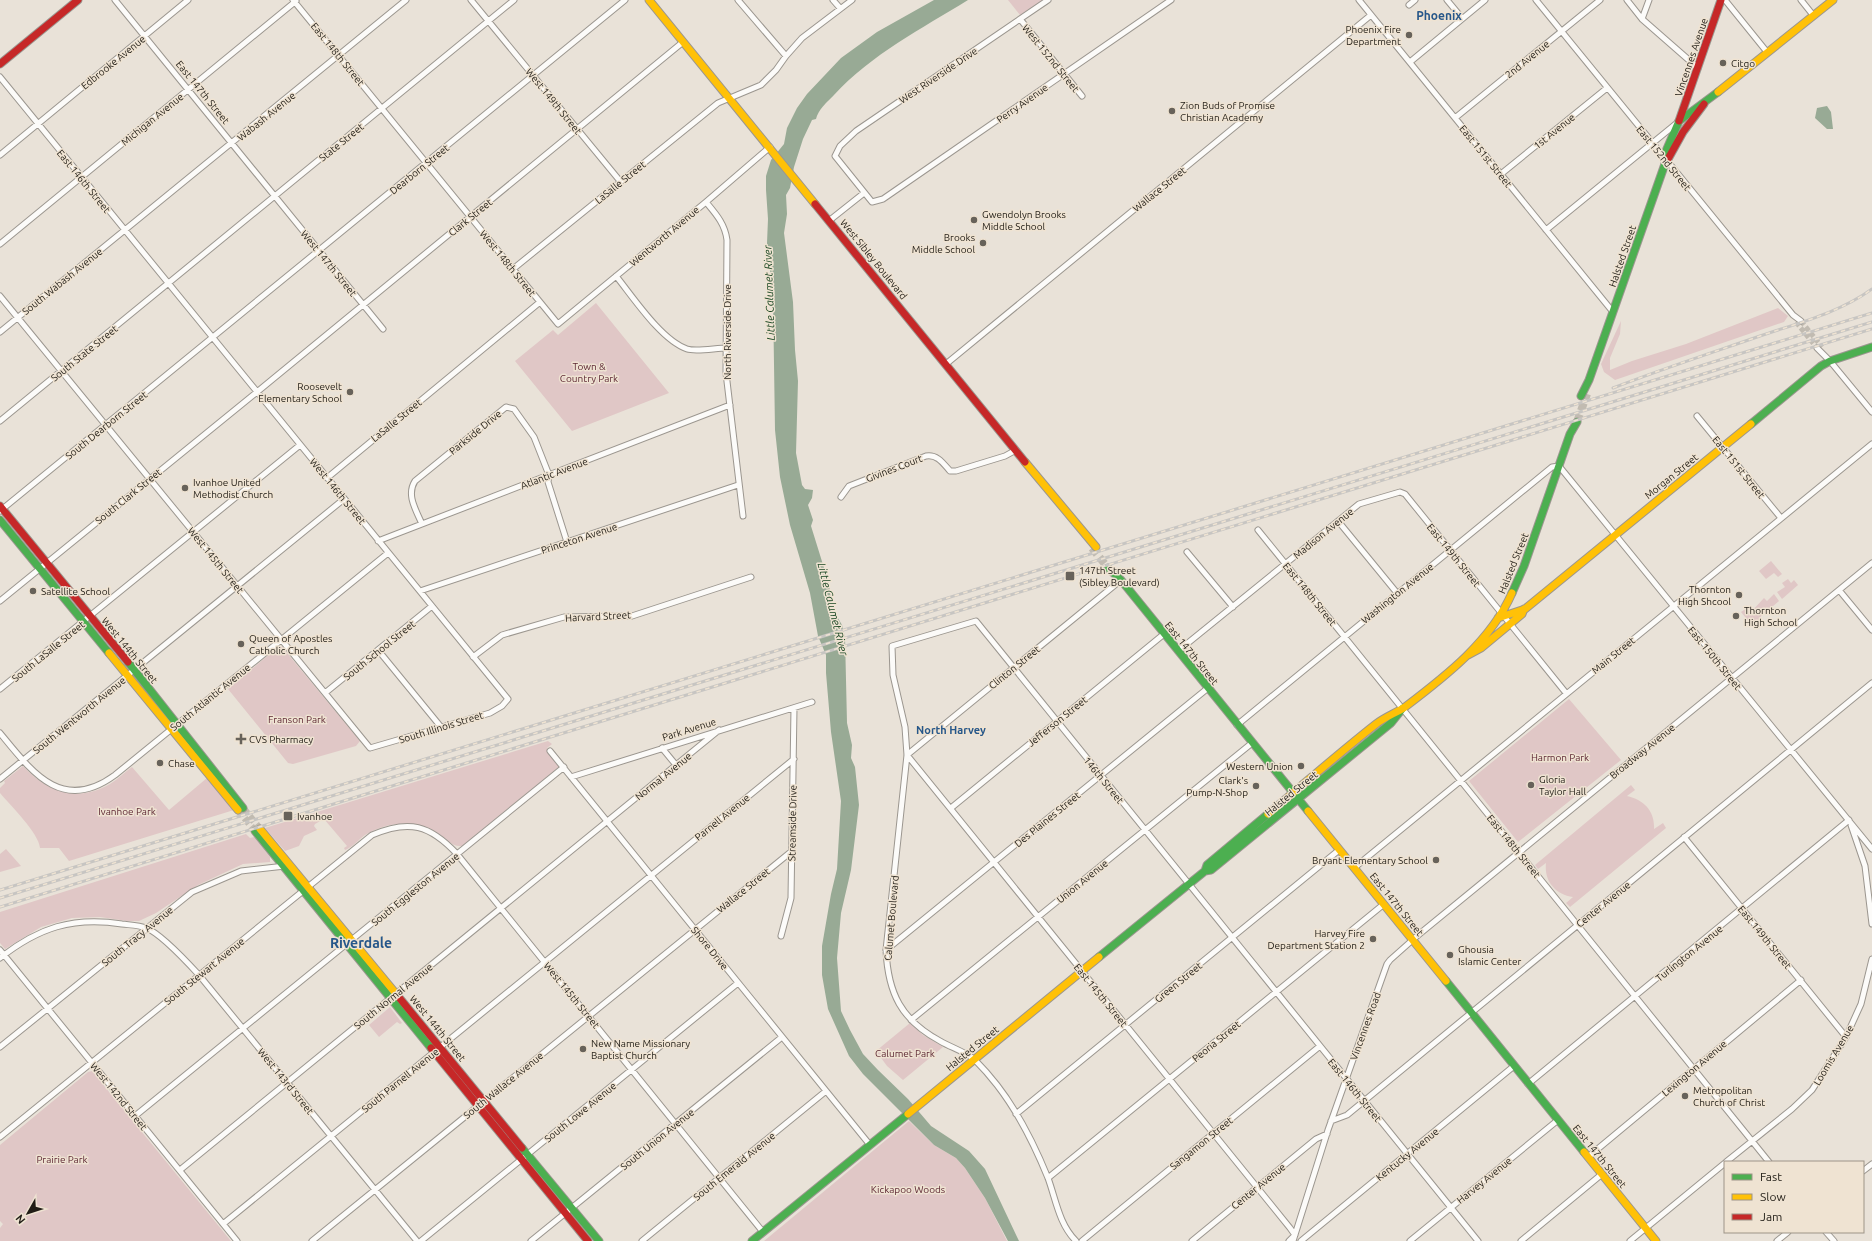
<svg xmlns="http://www.w3.org/2000/svg" width="1872" height="1241" viewBox="0 0 1872 1241" font-family="Ubuntu,sans-serif">
  <style>
    .green { fill: #e0c7c6 }
    .water { fill: #98aa95 }
    .lines { fill: none; stroke-linecap: round; stroke-linejoin: round }
    .street-tunnel { stroke: #c1bbb1; stroke-width: 5; stroke-dasharray: 5 2.5; stroke-linecap: butt }
    .secondary-tunnel { stroke: #c1bbb1; stroke-width: 7; stroke-dasharray: 7 3.5; stroke-linecap: butt }
    .primary-tunnel { stroke: #c1bbb1; stroke-width: 8; stroke-dasharray: 8 4; stroke-linecap: butt }
    .street-casing { stroke: #9b968f; stroke-width: 7 }
    .fast-casing { stroke: #9b968f; stroke-width: 9 }
    .slow-casing { stroke: #9b968f; stroke-width: 9 }
    .jam-casing { stroke: #9b968f; stroke-width: 9 }
    .street { stroke: #fcfbf9; stroke-width: 5 }
    .fast { stroke: #4caf50; stroke-width: 7 }
    .slow { stroke: #ffc107; stroke-width: 7 }
    .jam { stroke: #c62828; stroke-width: 7 }
    .rail-casing { stroke: #c7c5c2; stroke-width: 3 }
    .rail { stroke: #efe3d2; stroke-width: 1.5; stroke-dasharray: 4.5; stroke-linecap: butt }
    .poi-dot { fill: #67625a; stroke: #efe3d2; stroke-width: 1.5 }
    .labels { text-anchor: middle; stroke-width: 3; stroke-linejoin: round; paint-order: stroke }
    .poi-label { font-size: 10px; fill: #211d16; stroke: #efe3d2; text-anchor: start }
    .street-label { font-size: 10px; fill: #211d16; stroke: #efe3d2 }
    .park-label { font-size: 10px; fill: #5d2733; stroke: #efe3d2 }
    .water-label { font-size: 11px; font-style: italic; fill: #1a4723; stroke: #efe3d2 }
    .neighbourhood-label { font-size: 11px; font-weight: bold; fill: #26578a; stroke: #efe3d2 }
    .quarter-label { font-size: 12px; font-weight: bold; fill: #26578a; stroke: #efe3d2 }
    .district-label { font-size: 14px; font-weight: bold; fill: #26578a; stroke: #efe3d2 }
  </style>
  <rect width="100%" height="100%" fill="#e9e2d8"/>
  <path class="green" d="M1008,0H1044L1020,15Z
    M596,303L669,393L572,431L515,361L553,330L558,335Z
    M1778,308L1788,316L1784,322L1615,380L1604,372L1601,364L1621,321L1620,334L1610,358V370L1632,361L1686,344Z
    M1771,561L1782,574L1778,577L1774,573L1766,579L1759,571Z
    M1788,579L1791,583L1794,580L1798,585L1782,599L1777,592L1785,587L1782,583Z
    M1774,594L1779,601L1759,618L1760,619L1758,621L1760,624L1755,629L1741,612L1747,608L1749,611H1752L1764,598L1767,601Z
    M278,647H282L360,741L356,746L293,764L288,763L228,689Z
    M1569,699L1621,760L1518,842L1469,781Z
    M548,741L552,744L547,748L560,766L462,846C450,847 446,837 436,832C411,820 389,821 365,835C358,840 353,847 345,850L344,848L347,846L324,819L315,824L314,826L317,830L304,836L299,846L285,851L265,828Z
    M23,766C47,792 77,803 110,784C118,779 125,772 132,767L169,810L207,778L234,810L69,861L59,848H40C39,833 10,805 0,793V788L5,783L4,781Z
    M1631,785L1635,790L1627,796C1644,800 1655,811 1654,829L1663,823L1666,828L1570,907L1566,903L1573,897C1555,894 1544,881 1546,863L1538,869L1535,865Z
    M246,834L250,838L254,837L270,857V862L243,864L198,885L156,913L139,921H127L100,917L72,918L41,927L5,949L0,943V912Z
    M6,849L21,866L0,872V854Z
    M390,1007L402,1023L400,1024L397,1022L379,1037L369,1025Z
    M910,1023L923,1035L943,1047L903,1080L887,1066L876,1051Z
    M92,1071L231,1241H0V1228L3,1224L0,1221V1145L88,1072Z
    M909,1121L934,1145L956,1158L965,1168L985,1198L1007,1241H764Z"/>
  <path class="water" d="M934,0H968C921,29 872,54 834,95C827,102 818,110 816,119L812,120L803,139L794,167L790,188L786,195L787,214L784,233L793,302L795,350L798,381L796,453L802,485L805,489L813,490L812,498L808,505L813,520L811,526L829,584L832,608L842,625L845,637L847,723L852,745L851,758L855,767L859,805L851,870L841,913L837,958L841,1011L850,1030L863,1054L878,1070L908,1099L931,1126L969,1151L985,1169L1019,1241H1008L985,1198L965,1168L956,1158L934,1145L863,1074L849,1056L828,1009L822,975V946L831,894L837,869L841,801L831,732L826,673V655L818,636L810,593L790,525L780,477L775,430L773,298L767,243L768,219L766,190V176L771,160L784,144L787,128L797,108L807,94L841,58L877,32Z
    M1827,106L1831,112L1833,129H1827L1815,118L1817,108Z"/>
  <g class="lines">
    <path class="street-tunnel" d="M1801,321L1822,347
      M1796,322L1817,348"/>
    <path class="secondary-tunnel" d="M243,808L260,829
      M238,810L255,831"/>
    <path class="primary-tunnel" d="M1577,422L1587,394
      M1092,548L1108,568"/>
    <defs>
      <path id="street" d="M115,0L383,329
        M293,0L558,324L706,202L770,147
        M471,0L620,181
        M738,0L786,56
        M833,0L840,8
        M1048,0L856,131L840,146L835,156L872,202L883,199L1171,0
        M1359,0L1613,312
        M1447,0L1462,18
        M1536,0L1793,315L1801,321
        M1627,0L1642,19L1698,68
        M1725,0L1767,52
        M1801,0L1813,15
        M1409,5L1415,0
        M1020,19L1082,96
        M1642,19L1649,0
        M1410,62L1485,0
        M0,77L508,699L502,706L490,713L370,748L0,296
        M1455,118L1600,0
        M0,155L188,0
        M1501,174L1607,88
        M706,202C716,214 725,224 727,240L726,373L743,516
        M830,220L864,193
        M1546,230L1677,123
        M0,244L296,1
        M513,269L718,103L761,85L776,70L786,56L802,38L852,0
        M616,276C633,297 661,340 687,349C696,352 716,348 727,348
        M0,332L406,0
        M1817,348L1830,361L1872,412
        M946,364L1371,15
        M1697,416L1781,518
        M0,421L514,0
        M327,478L540,302
        M841,497L849,486L926,456C937,454 943,463 950,471H956L1005,456L1016,450
        M0,511L625,0
        M1338,521L1397,593
        M422,524C416,510 406,495 415,481L506,407L514,409L534,437L549,475L548,482L567,542
        M1258,530L1769,1162
        M378,541L730,405
        M1187,552L1233,607
        M1121,580L907,755L1290,1228L1295,1235L1289,1241
        M1839,590L1872,630
        M420,591L738,485
        M0,601L257,392L683,42
        M378,650L441,727
        M1178,651L1359,504L1400,492L1405,494L1566,693
        M473,657L502,635L564,617L632,616L751,577
        M0,689L300,445
        M325,693L432,606
        M1237,725L1552,467L1559,466L1872,849
        M0,733C32,772 62,814 115,775L388,553
        M662,748L676,765
        M550,751L870,1145
        M571,777L812,702
        M0,779L344,499
        M951,808L1164,634
        M1851,825L1865,866L1872,924
        M1684,837L1846,1037
        M1354,868L1872,444
        M781,936L791,898L794,708
        M0,950L237,1241
        M886,950L1208,688
        M0,958C38,928 73,916 122,924C130,925 139,925 146,928C160,933 188,963 199,975L417,1241
        M911,1020L1252,743
        M0,1047L192,892L241,871L285,866
        M1528,1084L1849,820
        M1016,1114L1339,850
        M135,1116L564,767
        M1331,1121L1347,1115L1872,683
        M0,1137L372,835C409,819 430,825 457,854L763,1232
        M1588,1157L1801,980
        M1726,1162L1792,1109L1812,1090L1846,1037L1861,1004L1872,959
        M180,1170L719,730
        M1863,1171L1872,1164
        M1048,1178L1384,904
        M223,1224L794,759
        M1826,1232L1834,1241
        M312,1241L792,851
        M421,1241L738,983
        M531,1241L782,1037
        M642,1241L826,1091
        M1076,1241C1059,1224 1056,1200 1048,1178C1035,1146 1018,1112 997,1085C990,1076 982,1067 975,1060C964,1051 952,1048 940,1041C901,1020 888,993 886,950L907,755L905,727L893,675L892,646L976,621L1478,1241
        M1082,1241L1320,1046
        M1192,1241L1316,1139L1327,1134
        M1293,1241L1328,1130L1387,964L1390,960L1417,936L1872,563
        M1301,1241L1514,1066
        M1410,1241L1558,1120
        M1521,1241L1602,1174
        M1630,1241L1725,1163
        M1777,1241L1788,1232"/>
      <path id="fast" d="M1581,396L1589,380L1666,161V151L1679,121L1718,92
        M1751,424L1821,366L1830,361L1872,347
        M0,520L109,653
        M1108,568L1121,580L1308,811
        M1512,593L1524,566L1570,434L1577,422
        M128,662L243,808
        M255,831L431,1048
        M1205,871L1211,870L1391,723L1403,708
        M1099,957L1205,871L1207,865L1268,814
        M1446,981L1584,1152
        M522,1148L599,1241
        M752,1241L908,1114"/>
      <path id="slow" d="M649,0L815,204
        M1718,92L1833,0
        M1025,462L1096,547
        M1498,618L1525,609L1751,424
        M109,653L238,810
        M1468,655L1481,648L1522,614L1524,609
        M1308,811L1446,981
        M1268,814C1304,784 1339,753 1376,724C1385,717 1396,713 1405,707C1446,676 1491,641 1512,593
        M260,829L397,995
        M908,1114L1099,957
        M1584,1152L1656,1241"/>
      <path id="jam" d="M0,64L78,0
        M1679,121L1721,0
        M1668,159L1683,132L1704,104
        M815,204L1025,462
        M0,506L128,662
        M397,995L522,1148
        M431,1048L588,1241"/>
    </defs>
    <use href="#street" class="street-casing"/>
    <use href="#fast" class="fast-casing"/>
    <use href="#slow" class="slow-casing"/>
    <use href="#jam" class="jam-casing"/>
    <use href="#street" class="street"/>
    <use href="#fast" class="fast"/>
    <use href="#slow" class="slow"/>
    <use href="#jam" class="jam"/>
    <defs>
      <path id="rail" d="M1613,388C1662,369 1711,353 1760,336C1798,323 1839,313 1872,289
        M0,890L1872,313
        M0,898L1872,322
        M0,907L1872,329"/>
    </defs>
    <use href="#rail" class="rail-casing"/>
    <use href="#rail" class="rail"/>
  </g>
  <g class="poi-dot">
    <circle cx="1409" cy="35" r="4"/>
    <circle cx="1723" cy="63" r="4"/>
    <circle cx="1172" cy="111" r="4"/>
    <circle cx="974" cy="220" r="4"/>
    <circle cx="983" cy="243" r="4"/>
    <circle cx="350" cy="392" r="4"/>
    <circle cx="185" cy="488" r="4"/>
    <rect x="1065" y="571" width="10" height="10" rx="2"/>
    <circle cx="33" cy="591" r="4"/>
    <circle cx="1739" cy="595" r="4"/>
    <circle cx="1736" cy="616" r="4"/>
    <circle cx="241" cy="644" r="4"/>
    <path d="M239 733h4v4h4v4h-4v4h-4v-4h-4v-4h4z"/>
    <circle cx="160" cy="763" r="4"/>
    <circle cx="1301" cy="766" r="4"/>
    <circle cx="1531" cy="785" r="4"/>
    <circle cx="1256" cy="786" r="4"/>
    <rect x="283" y="811" width="10" height="10" rx="2"/>
    <circle cx="1436" cy="860" r="4"/>
    <circle cx="1373" cy="939" r="4"/>
    <circle cx="1450" cy="955" r="4"/>
    <circle cx="583" cy="1049" r="4"/>
    <circle cx="1685" cy="1096" r="4"/>
  </g>
  <g class="labels">
    <g class="poi-label">
      <text x="1401" y="33" text-anchor="end">Phoenix Fire<tspan x="1401" dy="12">Department</tspan></text>
      <text x="1731" y="67">Citgo</text>
      <text x="1180" y="109">Zion Buds of Promise<tspan x="1180" dy="12">Christian Academy</tspan></text>
      <text x="982" y="218">Gwendolyn Brooks<tspan x="982" dy="12">Middle School</tspan></text>
      <text x="975" y="241" text-anchor="end">Brooks<tspan x="975" dy="12">Middle School</tspan></text>
      <text x="342" y="390" text-anchor="end">Roosevelt<tspan x="342" dy="12">Elementary School</tspan></text>
      <text x="193" y="486">Ivanhoe United<tspan x="193" dy="12">Methodist Church</tspan></text>
      <text x="1079" y="574">147th Street<tspan x="1079" dy="12">(Sibley Boulevard)</tspan></text>
      <text x="1731" y="593" text-anchor="end">Thornton<tspan x="1731" dy="12">High Shcool</tspan></text>
      <text x="41" y="595">Satellite School</text>
      <text x="1744" y="614">Thornton<tspan x="1744" dy="12">High School</tspan></text>
      <text x="249" y="642">Queen of Apostles<tspan x="249" dy="12">Catholic Church</tspan></text>
      <text x="249" y="743">CVS Pharmacy</text>
      <text x="168" y="767">Chase</text>
      <text x="1293" y="770" text-anchor="end">Western Union</text>
      <text x="1539" y="783">Gloria<tspan x="1539" dy="12">Taylor Hall</tspan></text>
      <text x="1248" y="784" text-anchor="end">Clark's<tspan x="1248" dy="12">Pump-N-Shop</tspan></text>
      <text x="297" y="820">Ivanhoe</text>
      <text x="1428" y="864" text-anchor="end">Bryant Elementary School</text>
      <text x="1365" y="937" text-anchor="end">Harvey Fire<tspan x="1365" dy="12">Department Station 2</tspan></text>
      <text x="1458" y="953">Ghousia<tspan x="1458" dy="12">Islamic Center</tspan></text>
      <text x="591" y="1047">New Name Missionary<tspan x="591" dy="12">Baptist Church</tspan></text>
      <text x="1693" y="1094">Metropolitan<tspan x="1693" dy="12">Church of Christ</tspan></text>
    </g>
    <g class="street-label">
      <text transform="translate(338 54) rotate(51)" y="4">East 148th Street</text>
      <text transform="translate(1691 57) rotate(-71)" y="4">Vincennes Avenue</text>
      <text transform="translate(1051 58) rotate(51)" y="4">West 152nd Street</text>
      <text transform="translate(1527 59) rotate(-39)" y="4">2nd Avenue</text>
      <text transform="translate(113 62) rotate(-39)" y="4">Edbrooke Avenue</text>
      <text transform="translate(938 75) rotate(-34)" y="4">West Riverside Drive</text>
      <text transform="translate(203 92) rotate(51)" y="4">East 147th Street</text>
      <text transform="translate(554 101) rotate(51)" y="4">West 149th Street</text>
      <text transform="translate(1022 103) rotate(-35)" y="4">Perry Avenue</text>
      <text transform="translate(266 116) rotate(-39)" y="4">Wabash Avenue</text>
      <text transform="translate(152 119) rotate(-39)" y="4">Michigan Avenue</text>
      <text transform="translate(1554 131) rotate(-39)" y="4">1st Avenue</text>
      <text transform="translate(341 142) rotate(-39)" y="4">State Street</text>
      <text transform="translate(1486 156) rotate(51)" y="4">East 151st Street</text>
      <text transform="translate(1664 158) rotate(51)" y="4">East 152nd Street</text>
      <text transform="translate(419 169) rotate(-39)" y="4">Dearborn Street</text>
      <text transform="translate(84 181) rotate(51)" y="4">East 146th Street</text>
      <text transform="translate(620 182) rotate(-39)" y="4">LaSalle Street</text>
      <text transform="translate(1159 189) rotate(-39)" y="4">Wallace Street</text>
      <text transform="translate(470 217) rotate(-39)" y="4">Clark Street</text>
      <text transform="translate(664 236) rotate(-40)" y="4">Wentworth Avenue</text>
      <text transform="translate(1622 256) rotate(-71)" y="4">Halsted Street</text>
      <text transform="translate(874 259) rotate(51)" y="4">West Sibley Boulevard</text>
      <text transform="translate(329 263) rotate(51)" y="4">West 147th Street</text>
      <text transform="translate(508 263) rotate(51)" y="4">West 148th Street</text>
      <text transform="translate(62 281) rotate(-39)" y="4">South Wabash Avenue</text>
      <text transform="translate(727 332) rotate(-90)" y="4">North Riverside Drive</text>
      <text transform="translate(84 353) rotate(-39)" y="4">South State Street</text>
      <text transform="translate(396 420) rotate(-39)" y="4">LaSalle Street</text>
      <text transform="translate(106 425) rotate(-39)" y="4">South Dearborn Street</text>
      <text transform="translate(475 432) rotate(-39)" y="4">Parkside Drive</text>
      <text transform="translate(1739 467) rotate(51)" y="4">East 151st Street</text>
      <text transform="translate(894 468) rotate(-21)" y="4">Givines Court</text>
      <text transform="translate(554 473) rotate(-21)" y="4">Atlantic Avenue</text>
      <text transform="translate(1671 476) rotate(-39)" y="4">Morgan Street</text>
      <text transform="translate(338 491) rotate(51)" y="4">West 146th Street</text>
      <text transform="translate(128 496) rotate(-39)" y="4">South Clark Street</text>
      <text transform="translate(1323 533) rotate(-39)" y="4">Madison Avenue</text>
      <text transform="translate(579 538) rotate(-18)" y="4">Princeton Avenue</text>
      <text transform="translate(1454 555) rotate(51)" y="4">East 149th Street</text>
      <text transform="translate(216 560) rotate(51)" y="4">West 145th Street</text>
      <text transform="translate(1513 563) rotate(-68)" y="4">Halsted Street</text>
      <text transform="translate(1397 593) rotate(-39)" y="4">Washington Avenue</text>
      <text transform="translate(1310 594) rotate(51)" y="4">East 148th Street</text>
      <text transform="translate(598 616) rotate(-3)" y="4">Harvard Street</text>
      <text transform="translate(130 650) rotate(51)" y="4">West 144th Street</text>
      <text transform="translate(379 650) rotate(-39)" y="4">South School Street</text>
      <text transform="translate(48 651) rotate(-39)" y="4">South LaSalle Street</text>
      <text transform="translate(1192 653) rotate(51)" y="4">East 147th Street</text>
      <text transform="translate(1613 655) rotate(-39)" y="4">Main Street</text>
      <text transform="translate(1715 658) rotate(51)" y="4">East 150th Street</text>
      <text transform="translate(1014 667) rotate(-39)" y="4">Clinton Street</text>
      <text transform="translate(210 697) rotate(-39)" y="4">South Atlantic Avenue</text>
      <text transform="translate(79 715) rotate(-39)" y="4">South Wentworth Avenue</text>
      <text transform="translate(1057 721) rotate(-39)" y="4">Jefferson Street</text>
      <text transform="translate(441 727) rotate(-17)" y="4">South Illinois Street</text>
      <text transform="translate(689 729) rotate(-17)" y="4">Park Avenue</text>
      <text transform="translate(1642 751) rotate(-39)" y="4">Broadway Avenue</text>
      <text transform="translate(663 776) rotate(-39)" y="4">Normal Avenue</text>
      <text transform="translate(1104 780) rotate(51)" y="4">146th Street</text>
      <text transform="translate(1291 793) rotate(-39)" y="4">Halsted Street</text>
      <text transform="translate(722 817) rotate(-39)" y="4">Parnell Avenue</text>
      <text transform="translate(1047 819) rotate(-39)" y="4">Des Plaines Street</text>
      <text transform="translate(792 823) rotate(-89)" y="4">Streamside Drive</text>
      <text transform="translate(1514 846) rotate(51)" y="4">East 148th Street</text>
      <text transform="translate(1082 881) rotate(-39)" y="4">Union Avenue</text>
      <text transform="translate(415 889) rotate(-39)" y="4">South Eggleston Avenue</text>
      <text transform="translate(743 890) rotate(-39)" y="4">Wallace Street</text>
      <text transform="translate(1397 904) rotate(51)" y="4">East 147th Street</text>
      <text transform="translate(1603 904) rotate(-39)" y="4">Center Avenue</text>
      <text transform="translate(891 918) rotate(-85)" y="4">Calumet Boulevard</text>
      <text transform="translate(137 936) rotate(-39)" y="4">South Tracy Avenue</text>
      <text transform="translate(1765 937) rotate(51)" y="4">East 149th Street</text>
      <text transform="translate(710 948) rotate(51)" y="4">Shore Drive</text>
      <text transform="translate(1689 953) rotate(-39)" y="4">Turlington Avenue</text>
      <text transform="translate(204 971) rotate(-39)" y="4">South Stewart Avenue</text>
      <text transform="translate(1178 982) rotate(-39)" y="4">Green Street</text>
      <text transform="translate(572 995) rotate(51)" y="4">West 145th Street</text>
      <text transform="translate(1101 995) rotate(51)" y="4">East 145th Street</text>
      <text transform="translate(393 996) rotate(-39)" y="4">South Normal Avenue</text>
      <text transform="translate(1365 1026) rotate(-70)" y="4">Vincennes Road</text>
      <text transform="translate(438 1028) rotate(51)" y="4">West 144th Street</text>
      <text transform="translate(1216 1041) rotate(-39)" y="4">Peoria Street</text>
      <text transform="translate(972 1048) rotate(-39)" y="4">Halsted Street</text>
      <text transform="translate(1833 1055) rotate(-59)" y="4">Loomis Avenue</text>
      <text transform="translate(1694 1068) rotate(-40)" y="4">Lexington Avenue</text>
      <text transform="translate(400 1080) rotate(-39)" y="4">South Parnell Avenue</text>
      <text transform="translate(286 1081) rotate(51)" y="4">West 143rd Street</text>
      <text transform="translate(503 1085) rotate(-39)" y="4">South Wallace Avenue</text>
      <text transform="translate(1355 1090) rotate(51)" y="4">East 146th Street</text>
      <text transform="translate(119 1096) rotate(51)" y="4">West 142nd Street</text>
      <text transform="translate(580 1112) rotate(-39)" y="4">South Lowe Avenue</text>
      <text transform="translate(657 1139) rotate(-39)" y="4">South Union Avenue</text>
      <text transform="translate(1201 1143) rotate(-39)" y="4">Sangamon Street</text>
      <text transform="translate(1407 1154) rotate(-39)" y="4">Kentucky Avenue</text>
      <text transform="translate(1600 1156) rotate(51)" y="4">East 147th Street</text>
      <text transform="translate(734 1166) rotate(-39)" y="4">South Emerald Avenue</text>
      <text transform="translate(1484 1180) rotate(-39)" y="4">Harvey Avenue</text>
      <text transform="translate(1258 1186) rotate(-39)" y="4">Center Avenue</text>
    </g>
    <g class="park-label">
      <text x="589" y="370">Town &amp;<tspan x="589" dy="12">Country Park</tspan></text>
      <text x="297" y="723">Franson Park</text>
      <text x="1560" y="761">Harmon Park</text>
      <text x="127" y="815">Ivanhoe Park</text>
      <text x="905" y="1057">Calumet Park</text>
      <text x="62" y="1163">Prairie Park</text>
      <text x="908" y="1193">Kickapoo Woods</text>
    </g>
    <g class="water-label">
      <text transform="translate(769 293) rotate(-92)" y="4">Little Calumet River</text>
      <text transform="translate(833 609) rotate(76)" y="4">Little Calumet River</text>
    </g>
    <g class="neighbourhood-label">
      <text x="951" y="734">North Harvey</text>
    </g>
    <g class="quarter-label">
      <text x="1439" y="20">Phoenix</text>
    </g>
    <g class="district-label">
      <text x="361" y="948">Riverdale</text>
    </g>
  </g>
  <rect x="1724" y="1161" width="140" height="72" fill="#efe3d2" stroke="#9d9487"/>
  <rect x="1732" y="1174" width="20" height="6" fill="#4caf50" stroke="#9d9487"/>
  <text x="1760" y="1181" font-size="12" fill="#211d16">Fast</text>
  <rect x="1732" y="1194" width="20" height="6" fill="#ffc107" stroke="#9d9487"/>
  <text x="1760" y="1201" font-size="12" fill="#211d16">Slow</text>
  <rect x="1732" y="1214" width="20" height="6" fill="#c62828" stroke="#9d9487"/>
  <text x="1760" y="1221" font-size="12" fill="#211d16">Jam</text>
  <g transform="translate(28 1213) rotate(231)" stroke="#efe3d2" stroke-width="3" paint-order="stroke">
  <path d="M0-3L7 15L0 10L-7 15Z" fill="#211d16"/>
  <text y="-6" font-size="11" font-weight="bold" text-anchor="middle" fill="#211d16">N</text>
  </g>
</svg>
